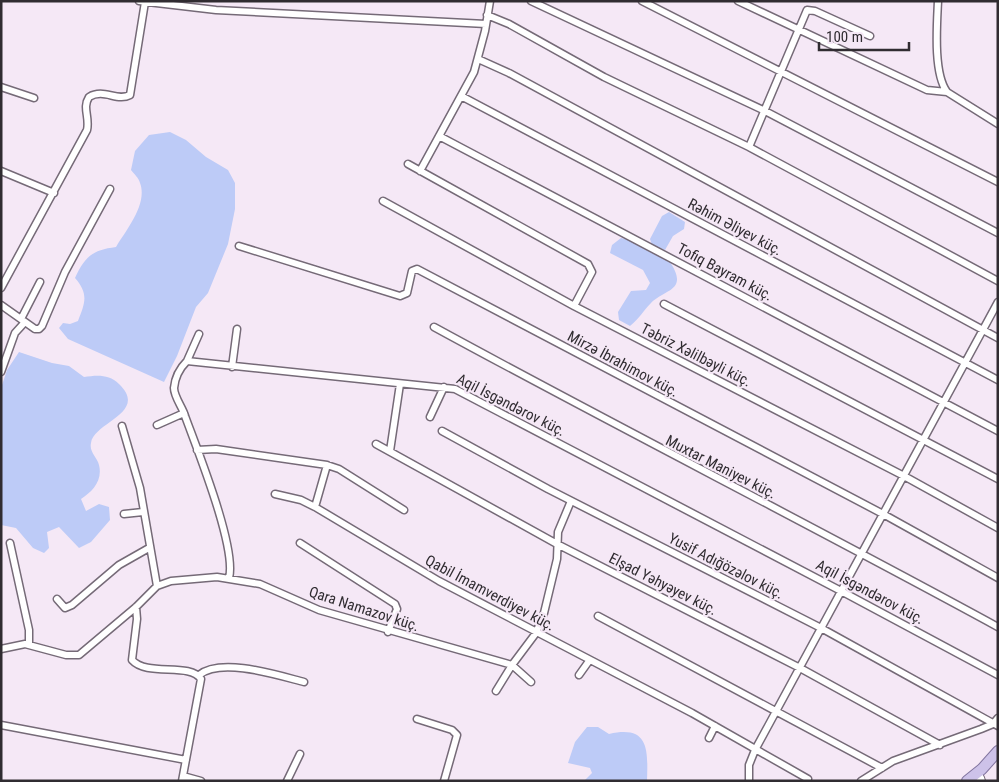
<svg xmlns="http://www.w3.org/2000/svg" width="999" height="782" viewBox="0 0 999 782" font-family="'Roboto Condensed',sans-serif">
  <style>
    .water { fill: #bdcbf7 }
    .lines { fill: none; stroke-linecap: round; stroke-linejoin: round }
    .minor-casing { stroke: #756a77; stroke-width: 9 }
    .tertiary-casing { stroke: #756a77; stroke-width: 10 }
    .primary-casing { stroke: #81749f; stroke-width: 12 }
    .minor { stroke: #fff; stroke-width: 6 }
    .tertiary { stroke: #fff; stroke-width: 8 }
    .primary { stroke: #cdc2e9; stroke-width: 10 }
    .labels { text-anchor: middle; stroke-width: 4.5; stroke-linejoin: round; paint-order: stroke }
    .street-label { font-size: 15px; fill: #302c31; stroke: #f5e8f6 }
  </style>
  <rect width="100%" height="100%" fill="#f5e8f6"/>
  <path class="water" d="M170,132L186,140L206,157L228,170L235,183V209L228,244L208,293L196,307L177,356L164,382L68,339L59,328L63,323L70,324L78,321C85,303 89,294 75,278C85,256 93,250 116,247C126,230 148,204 140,183C139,178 134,174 131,170L135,151L149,135Z
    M669,212L685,222L684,229L673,236L665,250L652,245L650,239L662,216Z
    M621,238L629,240L670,262C689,291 665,289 651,303C643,311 639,319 630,326L619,320L618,312L631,291L646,290L650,283L643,270L610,253L612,245Z
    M19,352L52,363L69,366L84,377C97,375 109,374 119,384C149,413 94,422 91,443C89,452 97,457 99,465C103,481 92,492 81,499L86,511L99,504L109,507L110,520L91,542L79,548L59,527L47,532L49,548L44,553L33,548L16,528L1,525V388L7,370Z
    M587,727H598L609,734C649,725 648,749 647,781H584L592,773L590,768L568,763L575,742Z"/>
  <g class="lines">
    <defs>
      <path id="minor" d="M139,1L216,10L486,24
        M531,1L763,110L998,233
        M642,1L998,182
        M738,1L927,90L947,92
        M938,1C937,24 933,73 947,92L998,124
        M487,15L509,24L604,77L749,147L998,281
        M478,59L509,73L998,338
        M1,87L34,98
        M461,96L998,380
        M439,136L998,431
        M749,147L807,10L815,11L870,36
        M408,164L588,264L592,272L574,306
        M1,171L54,193
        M420,171L474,72L485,31L490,1
        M383,201L574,306L904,476L998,528
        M239,246L400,296L407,293L412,271L417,269L883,514L998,578
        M1,288L87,130C90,117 82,108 89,97C104,88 117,102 130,95L145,2
        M664,304L998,479
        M1,305L35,329H39L42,326L65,272L110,189
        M21,319L40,282
        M434,327C621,429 811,525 998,627
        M187,361L199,334
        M232,367L237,329
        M1,372L15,333L25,322
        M430,417L444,387
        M157,425L184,413
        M122,426L140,488L157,586
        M442,431L548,489L821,628L998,726
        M376,444L557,544L800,668L940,745
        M197,450L216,449L327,465L315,507L439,581L692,713L808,779
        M390,451L400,384
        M327,465L339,469L404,510
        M275,494L301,500L315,507
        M124,514L143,512
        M10,543L29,630V644
        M300,543L395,604L397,609L388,632
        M229,578C237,548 197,449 185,416C183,408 174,397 174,388C175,377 180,368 187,361L455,389L841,591L998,675
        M57,599L65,608L72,605L119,565L149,548
        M136,607L137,619L132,660C147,677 190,662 201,679L182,781
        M598,616L882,768
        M1,649L25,644L66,655H79L136,607L157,586L171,581L217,577L260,584L319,610L512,665L536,633L544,613L557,559L558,532L571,501
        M199,675C221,657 277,675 304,682
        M579,675L589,661
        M496,691L512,665L531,682
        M417,719L452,730L457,735L444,781
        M1,725L186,760
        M709,738L715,726
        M183,776L201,781
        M287,781L300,754
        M749,781V765L755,750L998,302
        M861,781L893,761L981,729L993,724L998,718"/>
      <path id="tertiary" d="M980,778L981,781"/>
      <path id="primary" d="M967,781L982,769L998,751"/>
    </defs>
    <use href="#minor" class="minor-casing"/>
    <use href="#tertiary" class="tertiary-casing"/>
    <use href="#primary" class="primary-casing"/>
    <use href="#minor" class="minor"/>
    <use href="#tertiary" class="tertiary"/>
    <use href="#primary" class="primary"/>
  </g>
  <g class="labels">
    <g class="street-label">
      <text transform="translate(735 227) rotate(28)" y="5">Rəhim Əliyev küç.</text>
      <text transform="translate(725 272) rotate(28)" y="5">Tofiq Bayram küç.</text>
      <text transform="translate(696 355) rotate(27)" y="5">Təbriz Xəlilbəyli küç.</text>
      <text transform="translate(623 364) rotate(28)" y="5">Mirzə İbrahimov küç.</text>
      <text transform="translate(511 405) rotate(27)" y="5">Aqil İsgəndərov küç.</text>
      <text transform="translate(721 467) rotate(27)" y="5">Muxtar Maniyev küç.</text>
      <text transform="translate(726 566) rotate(27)" y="5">Yusif Adığözəlov küç.</text>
      <text transform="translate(663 584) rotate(27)" y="5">Elşad Yəhyəyev küç.</text>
      <text transform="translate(870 592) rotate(28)" y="5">Aqil İsgəndərov küç.</text>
      <text transform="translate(490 593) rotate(28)" y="5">Qabil İmamverdiyev küç.</text>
      <text transform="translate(364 609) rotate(18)" y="5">Qara Namazov küç.</text>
    </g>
  </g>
  <rect width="999" height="782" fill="none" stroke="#302c31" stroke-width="5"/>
  <path d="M819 42v8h90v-8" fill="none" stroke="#302c31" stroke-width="2.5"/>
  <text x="826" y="42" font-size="15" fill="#302c31" stroke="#f5e8f6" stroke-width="4" paint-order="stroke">100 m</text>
</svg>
